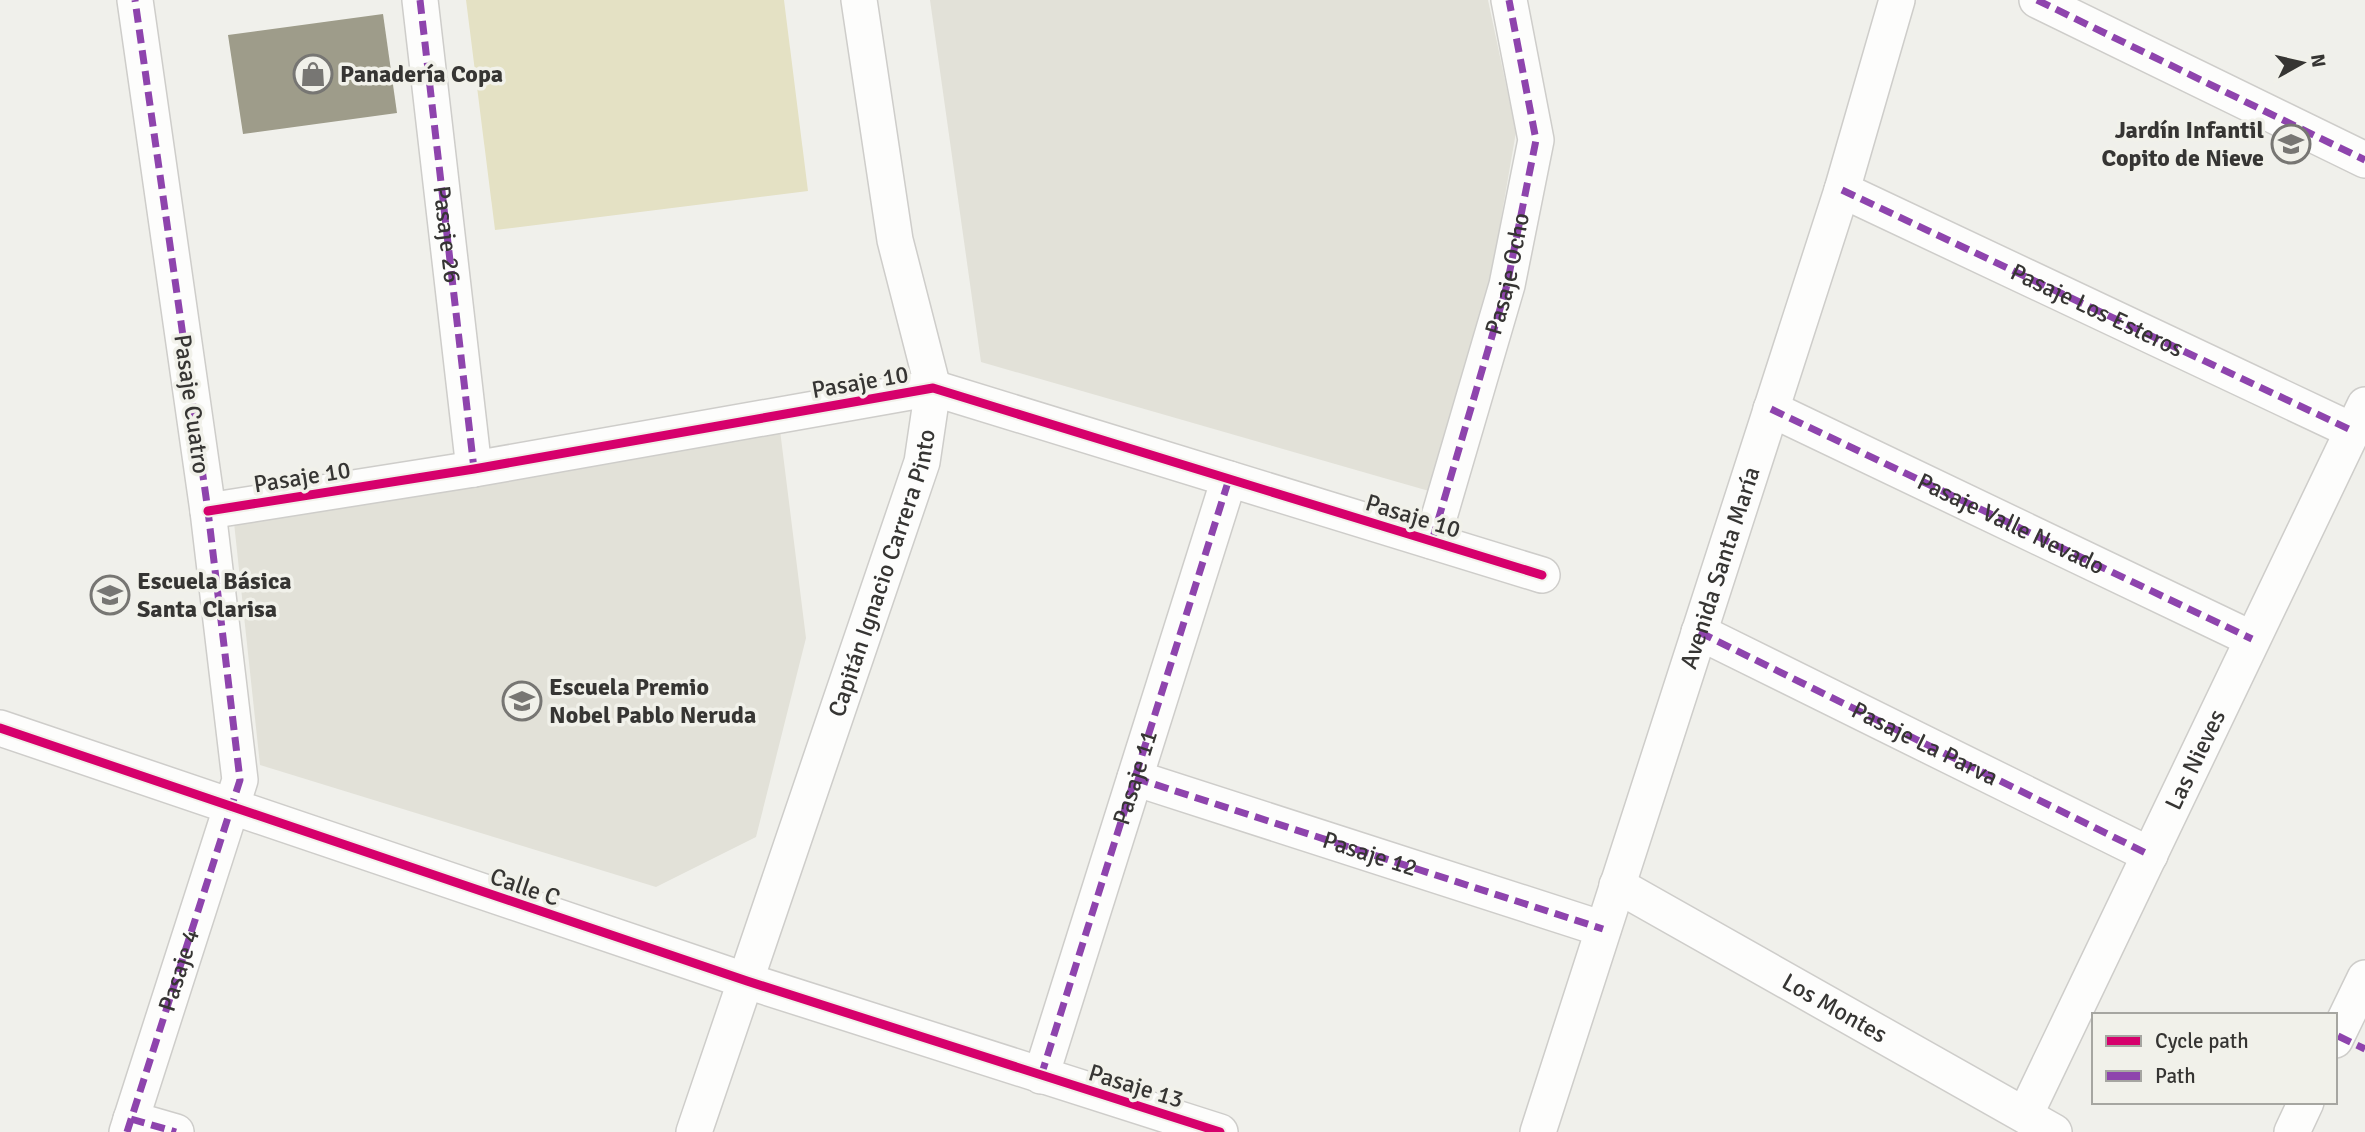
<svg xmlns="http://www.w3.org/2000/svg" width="2365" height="1132" viewBox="0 0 2365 1132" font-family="Signika,sans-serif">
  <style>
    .built { fill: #e2e1d8 }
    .green { fill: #e4e1c4 }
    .building { fill: #9e9c8a }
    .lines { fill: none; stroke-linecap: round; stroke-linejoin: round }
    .minor-casing { stroke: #cecdca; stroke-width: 38 }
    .minor { stroke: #fdfdfc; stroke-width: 35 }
    .quiet { stroke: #8e44ad; stroke-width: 7; stroke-dasharray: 14 7; stroke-linecap: butt }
    .cycleway-casing { stroke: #f1f1ea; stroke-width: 13 }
    .cycleway { stroke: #d6006c; stroke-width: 9 }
    .labels { text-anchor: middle; stroke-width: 7; stroke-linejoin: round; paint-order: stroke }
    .poi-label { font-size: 24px; font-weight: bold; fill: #363533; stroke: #f1f1ea; text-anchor: start }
    .street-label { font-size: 24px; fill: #363533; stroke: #f1f1ea }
  </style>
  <rect width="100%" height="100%" fill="#f0f0eb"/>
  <path class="built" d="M930,0H1488L1516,132L1488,294L1429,491L981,362Z
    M780,430L806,638L756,837L656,887L260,765L232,504Z"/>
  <path class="green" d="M466,0H784L808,191L495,230Z"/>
  <path class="building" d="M383,14L397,113L243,134L228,35Z"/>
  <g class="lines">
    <defs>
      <g id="minor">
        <path d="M420,0L474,469"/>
        <path d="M2037,0L2365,160"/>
        <path id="s1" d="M1842,190L2353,431"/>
        <path d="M1771,409L2252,639"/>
        <path d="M208,511L474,469L933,388L1542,575"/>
        <path id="s2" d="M1432,541L1507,285L1536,140L1509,0"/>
        <path id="s3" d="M1699,632L2150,855"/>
        <path d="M0,728L747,981L1220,1132"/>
        <path id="s4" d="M1135,778L1603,929"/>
        <path id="s5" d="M1617,885L2054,1132"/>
        <path d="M2335,1040L2365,978"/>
        <path d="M1041,1076L1229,479"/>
        <path id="s6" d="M2025,1115L2365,405"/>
        <path d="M131,1119L176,1132"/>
        <path d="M127,1132L240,780L208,511L135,0"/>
        <path id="s7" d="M694,1132L922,462L933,388L895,240L859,0"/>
        <path id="s8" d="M1538,1132L1842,190L1897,0"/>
        <path d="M2292,1132L2306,1102"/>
      </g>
    </defs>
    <use href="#minor" class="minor-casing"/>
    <use href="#minor" class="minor"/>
    <g class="quiet">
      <path id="s9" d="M420,0L474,469"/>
      <path d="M2037,0L2365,160"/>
      <path d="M1842,190L2353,431"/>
      <path id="s10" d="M1771,409L2252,639"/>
      <path d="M1432,541L1507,285L1536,140L1509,0"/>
      <path d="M1699,632L2150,855"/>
      <path d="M1135,778L1603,929"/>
      <path d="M2338,1036L2365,1049"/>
      <path id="s11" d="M1041,1076L1229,479"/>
      <path d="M131,1119L176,1132"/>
      <path id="s12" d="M127,1132L240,780L208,511L135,0"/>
    </g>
    <defs>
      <path id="cycleway" d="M208,511L474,469L933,388L1542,575
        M0,728L747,981L1220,1132"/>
    </defs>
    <use href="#cycleway" class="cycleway-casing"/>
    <use href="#cycleway" class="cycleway"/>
  </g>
  <defs>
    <symbol id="shop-ring" viewBox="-11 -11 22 22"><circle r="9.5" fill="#f1f1ea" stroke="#777673" stroke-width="1.5"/><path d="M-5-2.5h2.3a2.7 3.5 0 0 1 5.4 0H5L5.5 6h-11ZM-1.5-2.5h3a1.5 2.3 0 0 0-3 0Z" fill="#777673"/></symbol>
    <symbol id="school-ring" viewBox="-11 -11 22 22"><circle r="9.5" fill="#f1f1ea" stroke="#777673" stroke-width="1.5"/><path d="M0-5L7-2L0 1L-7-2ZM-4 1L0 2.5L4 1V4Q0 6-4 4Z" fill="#777673"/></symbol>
  </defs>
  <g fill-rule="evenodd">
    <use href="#shop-ring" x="291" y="52" width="44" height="44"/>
    <use href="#school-ring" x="2269" y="122" width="44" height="44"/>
    <use href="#school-ring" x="88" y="573" width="44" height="44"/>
    <use href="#school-ring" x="500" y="679" width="44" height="44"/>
  </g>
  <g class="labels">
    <g class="poi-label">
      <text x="340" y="82">Panadería Copa</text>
      <text x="2264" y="138" text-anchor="end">Jardín Infantil<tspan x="2264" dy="28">Copito de Nieve</tspan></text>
      <text x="137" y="589">Escuela Básica<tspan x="137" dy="28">Santa Clarisa</tspan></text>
      <text x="549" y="695">Escuela Premio<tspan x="549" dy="28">Nobel Pablo Neruda</tspan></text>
    </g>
    <g class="street-label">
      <text dy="8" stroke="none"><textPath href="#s9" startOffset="236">Pasaje 26</textPath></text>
      <text dy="8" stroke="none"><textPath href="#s2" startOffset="278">Pasaje Ocho</textPath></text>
      <text dy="8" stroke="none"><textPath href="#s1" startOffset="282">Pasaje Los Esteros</textPath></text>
      <text transform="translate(860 382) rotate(-10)" y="8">Pasaje 10</text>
      <text transform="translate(192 404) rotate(82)" y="8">Pasaje Cuatro</text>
      <text transform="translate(302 477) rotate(-9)" y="8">Pasaje 10</text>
      <text transform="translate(1413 516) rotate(17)" y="8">Pasaje 10</text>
      <text dy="8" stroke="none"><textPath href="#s10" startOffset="266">Pasaje Valle Nevado</textPath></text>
      <text dy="8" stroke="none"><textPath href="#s8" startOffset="593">Avenida Santa María</textPath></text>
      <text dy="8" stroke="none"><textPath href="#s7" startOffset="590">Capitán Ignacio Carrera Pinto</textPath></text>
      <text dy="8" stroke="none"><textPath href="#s3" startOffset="252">Pasaje La Parva</textPath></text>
      <text dy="8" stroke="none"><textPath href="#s6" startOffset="394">Las Nieves</textPath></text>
      <text dy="8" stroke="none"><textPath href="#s11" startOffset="313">Pasaje 11</textPath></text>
      <text dy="8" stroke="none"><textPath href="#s4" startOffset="247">Pasaje 12</textPath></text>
      <text transform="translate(525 887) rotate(19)" y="8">Calle C</text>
      <text dy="8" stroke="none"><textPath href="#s12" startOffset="170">Pasaje 4</textPath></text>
      <text dy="8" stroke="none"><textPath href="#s5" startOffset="250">Los Montes</textPath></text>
      <text transform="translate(1136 1086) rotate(17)" y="8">Pasaje 13</text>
    </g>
  </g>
  <rect x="2092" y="1013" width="245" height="91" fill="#f1f1ea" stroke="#a6a6a1" stroke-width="2"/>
  <rect x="2106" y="1036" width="35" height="10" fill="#d6006c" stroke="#a6a6a1" stroke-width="2"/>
  <text x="2155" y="1048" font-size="21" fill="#363533">Cycle path</text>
  <rect x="2106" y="1071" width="35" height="10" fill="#8e44ad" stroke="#a6a6a1" stroke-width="2"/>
  <text x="2155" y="1083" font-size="21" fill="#363533">Path</text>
  <g transform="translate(2302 63) rotate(82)" stroke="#f1f1ea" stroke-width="5" paint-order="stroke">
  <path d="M0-5L12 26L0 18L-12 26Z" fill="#363533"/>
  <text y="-10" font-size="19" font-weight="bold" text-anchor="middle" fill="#363533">N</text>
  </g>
</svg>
